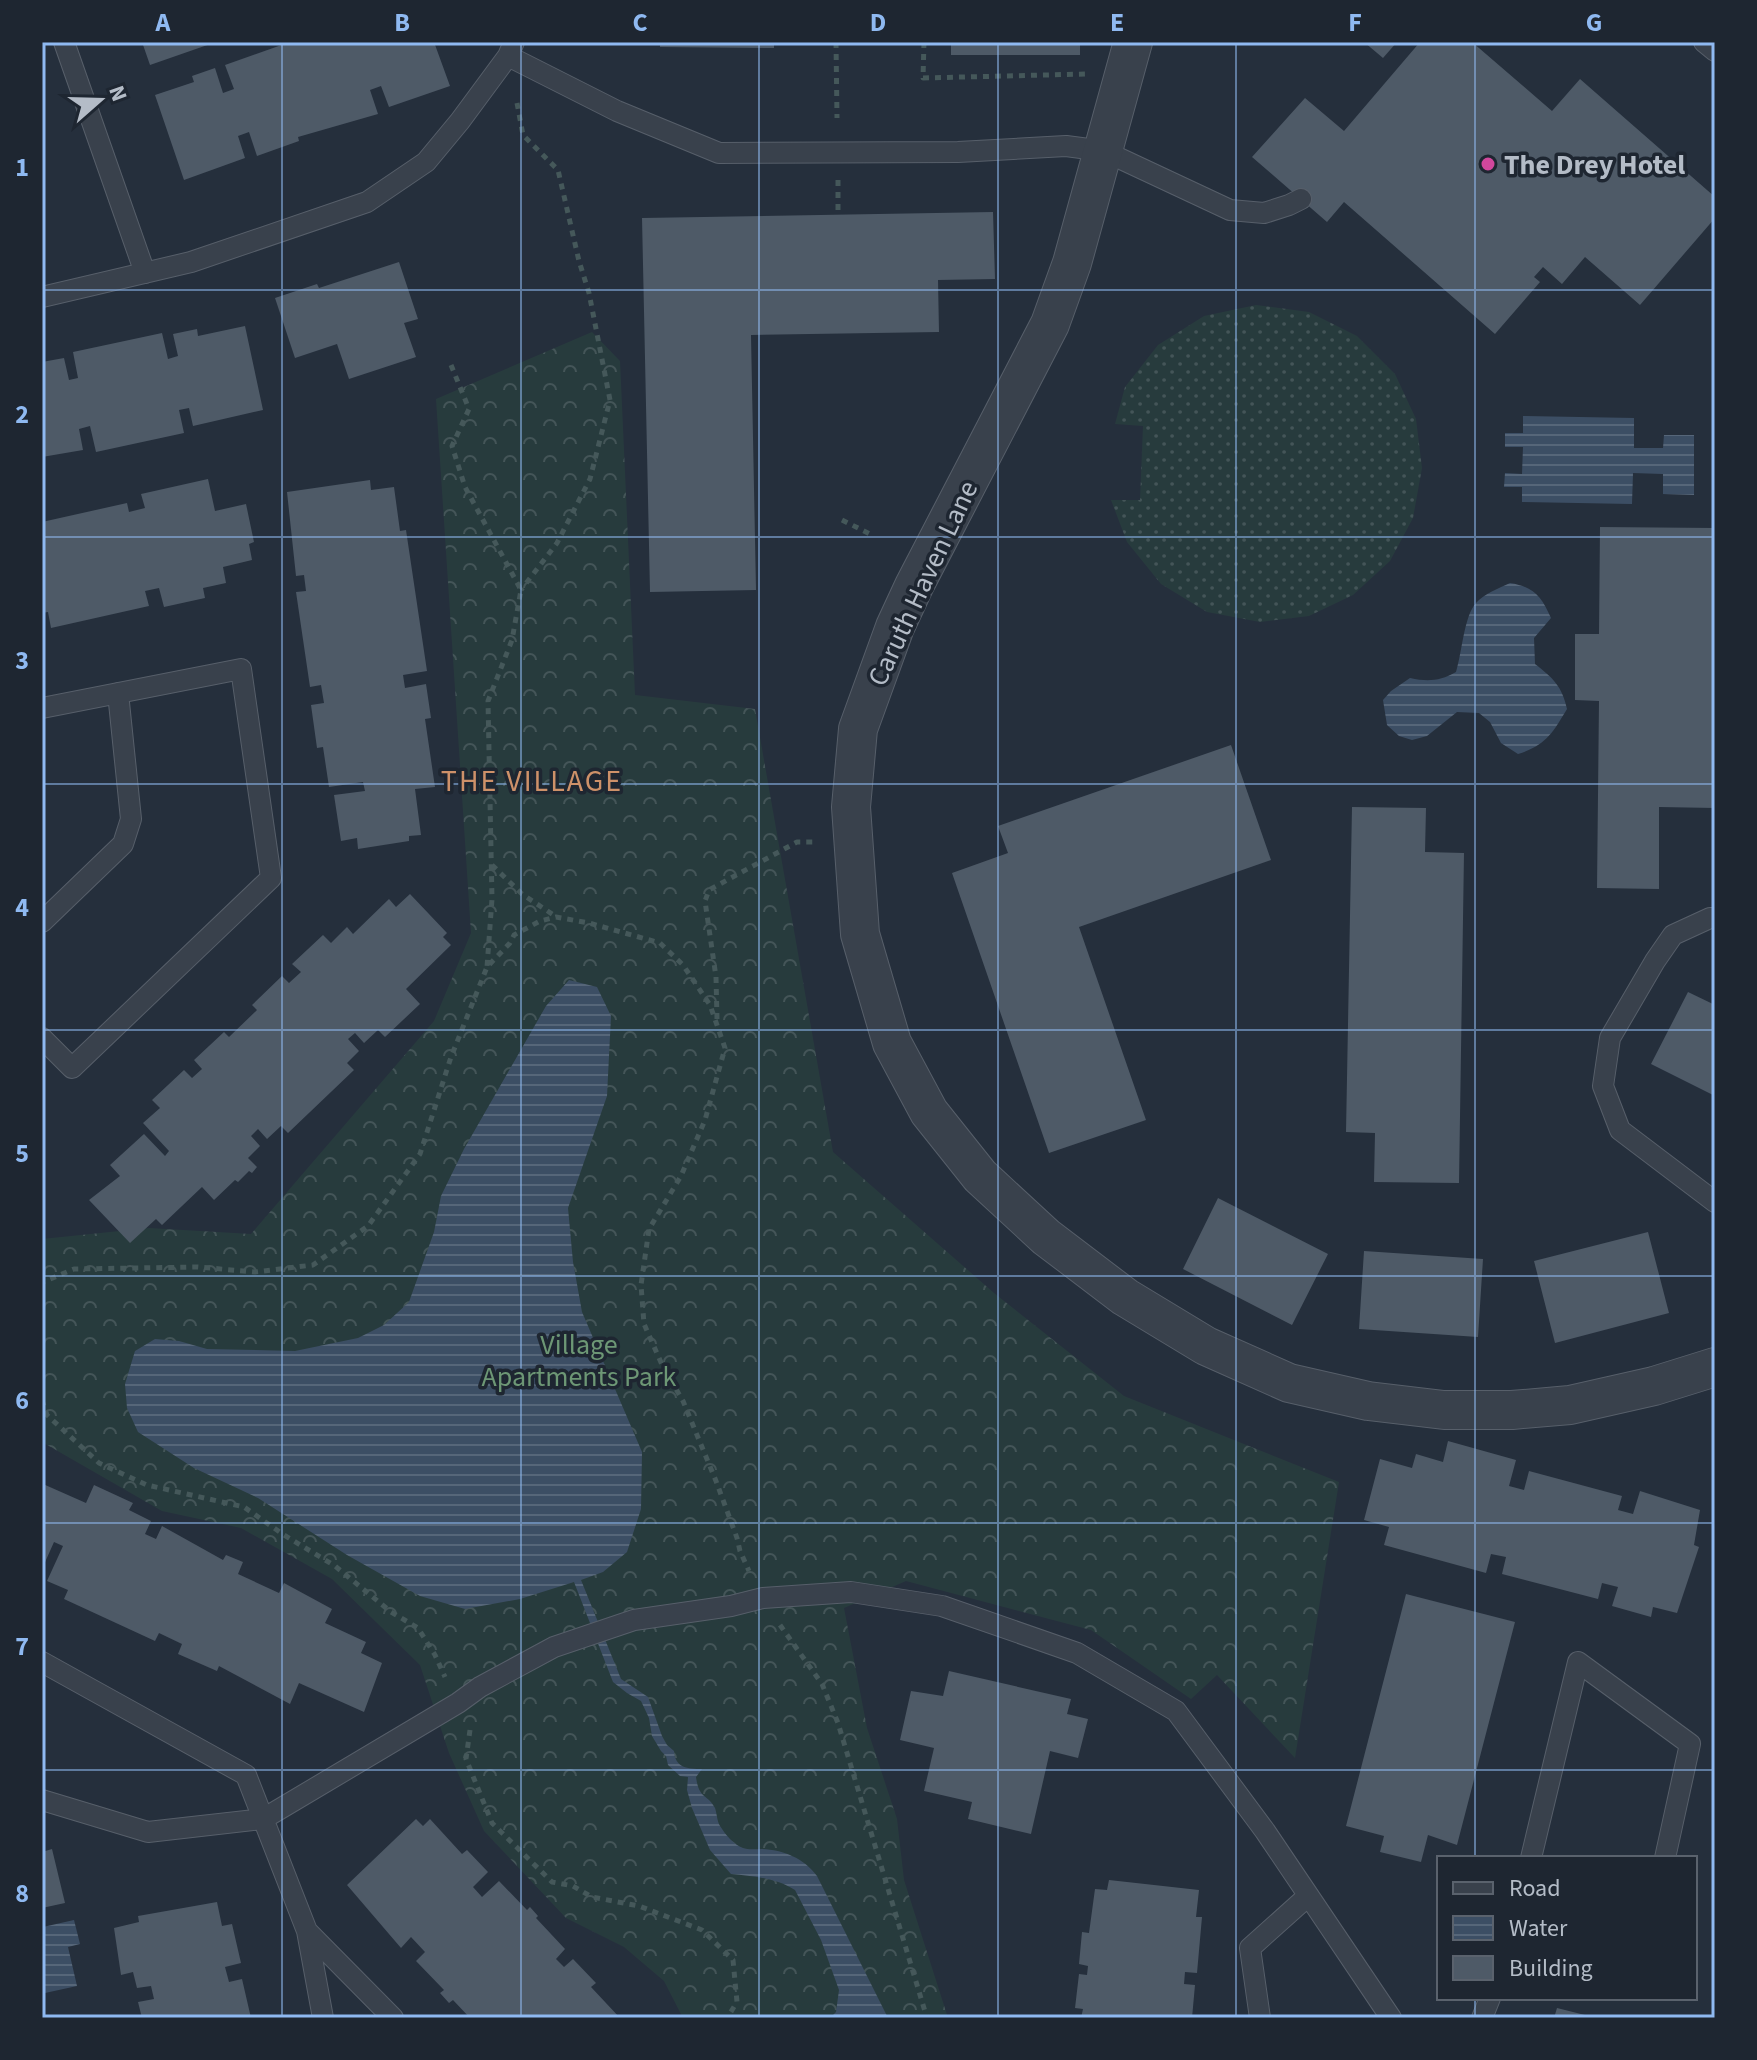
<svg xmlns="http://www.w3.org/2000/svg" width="1757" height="2060" viewBox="0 0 1757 2060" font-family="'Source Sans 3',sans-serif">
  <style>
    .grass { fill: url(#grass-dots) }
    .forest { fill: url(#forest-crowns) }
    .water { fill: url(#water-rules) }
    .building { fill: #4e5a67 }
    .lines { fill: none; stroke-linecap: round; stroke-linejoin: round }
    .service-casing { stroke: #575f6a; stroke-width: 22 }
    .minor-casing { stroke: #575f6a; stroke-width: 40 }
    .path { stroke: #45585a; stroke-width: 5; stroke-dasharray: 6 6; stroke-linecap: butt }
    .service { stroke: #39414c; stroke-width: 20 }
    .minor { stroke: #39414c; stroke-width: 38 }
    .grid { fill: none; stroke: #8fb9f1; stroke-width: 2; stroke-opacity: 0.55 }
    .hotel-dot { fill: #d1479c; stroke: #1e2631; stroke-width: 3 }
    .labels { text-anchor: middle; stroke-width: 7; stroke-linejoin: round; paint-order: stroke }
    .poi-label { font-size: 28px; font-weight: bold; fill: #b4bcc7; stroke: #1e2631; text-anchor: start }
    .street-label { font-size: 28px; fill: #b4bcc7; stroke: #1e2631 }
    .park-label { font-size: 28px; fill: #6d9775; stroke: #1e2631 }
    .neighbourhood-label { font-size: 30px; letter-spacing: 2px; fill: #ce9169; stroke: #1e2631 }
    .neatline { fill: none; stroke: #8fb9f1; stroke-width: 3 }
    .grid-label { font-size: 26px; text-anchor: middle; font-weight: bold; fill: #8fb9f1 }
  </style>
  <defs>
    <pattern id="grass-dots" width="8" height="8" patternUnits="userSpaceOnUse" patternTransform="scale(2)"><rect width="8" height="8" fill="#273b3d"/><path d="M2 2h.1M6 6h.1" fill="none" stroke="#445558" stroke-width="1.8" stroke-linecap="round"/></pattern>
    <pattern id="forest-crowns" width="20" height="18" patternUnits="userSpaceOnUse" patternTransform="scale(2)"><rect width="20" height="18" fill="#273b3d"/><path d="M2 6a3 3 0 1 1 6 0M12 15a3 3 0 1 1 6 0" fill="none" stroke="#445558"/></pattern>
    <pattern id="water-rules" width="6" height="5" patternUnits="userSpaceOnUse" patternTransform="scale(2)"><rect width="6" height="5" fill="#3c4e64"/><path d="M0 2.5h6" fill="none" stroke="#566679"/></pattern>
  </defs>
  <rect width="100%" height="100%" fill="#252f3c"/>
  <path class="grass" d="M1256,305L1309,312L1357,336L1395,374L1416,419L1422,468L1413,518L1390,561L1353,595L1309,616L1260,622L1207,612L1161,584L1127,542L1111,500H1140L1143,426L1115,424L1125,387L1158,345L1204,316Z"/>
  <path class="forest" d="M592,332L620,361L635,695L755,709L833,1152L994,1293L1124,1396L1339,1482L1295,1758L1217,1675L1191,1699L1091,1630L906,1581L844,1608L867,1728L897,1819L904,1880L948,2018H683L664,1981L624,1947L566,1918L484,1831L449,1753L420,1665L332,1579L241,1528L162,1511L42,1442V1239L149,1228L251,1234L434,1021L471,933L436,399Z"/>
  <path class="water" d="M1523,416L1634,418V448H1663L1664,435H1694V495L1663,494V474L1633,473L1632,504L1522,502V487H1504L1505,473L1522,474L1523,447H1505V433H1523Z
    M1510,583C1534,587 1541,596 1551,618L1534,638L1535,664C1553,678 1562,686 1567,709C1552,734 1546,745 1518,754L1501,743L1490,722L1479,713L1457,712L1427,736L1412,740L1399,736L1387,725L1383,700L1391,691L1410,678C1428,682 1440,681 1456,672C1462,653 1464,616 1476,603C1484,594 1499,588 1510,583Z
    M569,980L597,987L611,1016L607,1096L568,1208L573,1262L582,1312L642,1452L641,1509L627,1552L603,1572L581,1580L621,1679L648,1697L662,1736L667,1745L674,1751C675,1768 688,1769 702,1769L696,1777C699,1800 708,1794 715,1808C717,1814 717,1821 720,1826C725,1834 734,1845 743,1848C748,1850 756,1849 762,1849C783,1850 804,1858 817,1876L888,2018H830L836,2012L839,1990L821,1940L795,1890C776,1878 753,1876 731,1874L710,1850L692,1808L687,1790L688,1777L680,1776L668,1765L666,1756L661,1751L652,1736L649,1718L641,1701L627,1693L613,1682L574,1582L520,1599L465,1609L420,1596L347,1555L258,1498L194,1468L138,1432L127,1408L125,1384L135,1351L155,1339L179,1341L207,1349L295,1351L358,1338L384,1325L409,1302L434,1232L441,1196L464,1149L546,1006Z
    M74,1920L80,1944L68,1947L77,1986L45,1993L42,1977V1922L43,1927Z"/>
  <path class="building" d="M142,42H216L150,65Z
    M290,42H353L354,45L365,42H434L450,86L389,107L381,86L370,90L378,114L298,137L299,141L257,156L249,132L238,136L245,158L184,180L155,95L194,82L192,76L215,68L223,93L234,89L225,65Z
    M660,42H774V48L660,47Z
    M951,42H1080V55H951Z
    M1364,42H1397L1383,58Z
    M1420,42H1472L1552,111L1580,79L1715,197V218L1640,305L1585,257L1562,284L1543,267L1534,277L1540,282L1495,334L1344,202L1327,222L1252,157L1305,98L1344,131Z
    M993,212L995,279L938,280L939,332L751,335L756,590L650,592L642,218Z
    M399,262L418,319L404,323L416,357L349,379L337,344L295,358L275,298L317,284L319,288Z
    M245,326L263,410L193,426L189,408L179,410L184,433L96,452L90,426L79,429L83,450L42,457V362L64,358L69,380L78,378L73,352L162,333L168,359L178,356L173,334L197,329L198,336Z
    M208,479L215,511L246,504L254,542L249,544L252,560L223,567L226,583L203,588L205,598L164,607L159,588L145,591L149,606L51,628L48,612L42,613V522L127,503L129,512L145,508L141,494Z
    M370,480L371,490L394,487L400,531L406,530L427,671L403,675L405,688L426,684L431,718L425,719L435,787L415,789L421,835L409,836V841L358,849L357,838L341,841L334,795L365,791L363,782L329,787L323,747L317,748L311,705L324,703L321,685L310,687L296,592L306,591L304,575L296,576L287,492Z
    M1600,527L1715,528V808L1659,807V889L1597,888L1599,701L1575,700V634H1599Z
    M1231,745L1271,860L1079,927L1146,1120L1049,1153L952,873L1008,853L998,826Z
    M1352,807L1426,808L1425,852L1464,853L1459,1183L1374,1182L1375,1133L1346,1132Z
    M410,894L447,933L443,937L451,945L406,989L420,1004L385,1037L378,1030L364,1043L355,1033L348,1039L359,1051L347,1063L354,1070L288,1133L281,1126L267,1139L258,1129L251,1136L260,1146L248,1158L257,1167L252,1173L249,1171L238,1182L235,1180L214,1200L202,1187L162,1225L156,1219L130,1243L89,1200L120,1176L110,1165L144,1134L165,1156L169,1151L143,1123L160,1108L152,1100L184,1070L192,1078L202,1069L194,1060L224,1032L229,1037L257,1010L252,1005L282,976L289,983L301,972L292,964L323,935L331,943L347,927L353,934L389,899L396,907Z
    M1688,992L1715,1005V1096L1651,1064Z
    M1218,1198L1328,1254L1292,1325L1183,1269Z
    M1648,1232L1669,1313L1555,1343L1534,1261Z
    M1364,1251L1483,1259L1478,1337L1359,1329Z
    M1448,1441L1516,1460L1509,1486L1524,1490L1529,1471L1622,1496L1618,1510L1633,1514L1640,1491L1700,1510L1694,1545L1699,1547L1677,1613L1653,1607L1651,1617L1612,1606L1618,1587L1602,1583L1598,1599L1502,1574L1506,1557L1491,1554L1486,1573L1384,1545L1389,1527L1364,1520L1380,1459L1412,1468L1416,1454L1443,1462Z
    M43,1484L86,1503L94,1485L133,1503L129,1510L151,1521L145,1534L156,1539L162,1526L223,1560L226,1555L243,1562L238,1574L279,1593L284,1583L332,1609L325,1623L366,1642L361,1653L382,1663L364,1712L299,1683L290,1704L219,1666L217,1671L178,1654L182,1644L159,1633L155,1641L64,1599L68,1590L47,1581L63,1546L54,1542L42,1569Z
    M1406,1594L1515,1622L1457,1845L1428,1835L1421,1862L1380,1852L1384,1836L1346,1826Z
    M949,1671L1071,1699L1067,1714L1088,1719L1078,1758L1050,1751L1031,1834L968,1819L972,1802L924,1791L934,1748L900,1740L911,1691L943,1696Z
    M416,1819L423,1826L430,1819L462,1854L467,1850L488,1872L473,1887L482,1897L499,1881L527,1910L530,1907L538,1916L536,1918L565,1949L556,1959L564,1967L573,1959L596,1983L591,1987L620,2018H470L453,2000L449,2003L440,1993L444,1990L416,1961L425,1952L411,1937L401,1948L347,1885Z
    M52,1849L65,1903L42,1908V1852Z
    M1109,1880L1199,1890L1196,1917H1202L1197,1973L1185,1972L1184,1984L1195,1985L1192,2018H1081L1083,2009L1075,2008L1079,1974L1087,1975L1088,1966L1079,1964L1082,1932L1089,1933L1095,1889L1107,1890Z
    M217,1902L222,1926L232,1924L241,1963L225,1967L229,1982L242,1979L251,2018H142L138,2002L154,1999L151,1986L137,1988L133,1972L121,1975L114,1928L139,1922L138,1916Z
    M1557,2008L1593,2017V2018H1554Z"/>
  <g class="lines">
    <defs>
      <path id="service" d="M64,42L145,273
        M1704,42L1715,51
        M508,56L617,111L719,153L958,152L1066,146L1104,151L1230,210L1264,213L1289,205L1301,199
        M42,297L191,262L367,202L426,162L460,121L508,56L514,42
        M42,708L241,669L271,878L72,1068L42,1038
        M1715,918H1710L1673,935L1655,961L1610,1038L1603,1086L1620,1130L1715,1202
        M42,922L123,844L131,819L118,693
        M42,1662L246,1775L307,1931L323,2018
        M42,1800L148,1832L263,1819L458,1703L480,1687L554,1647L634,1620L731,1606L763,1598L851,1592L942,1606L1077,1653L1176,1711L1265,1831L1391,2018
        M1531,1858L1578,1662L1690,1744L1665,1858
        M307,1931L393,2018
        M1260,2018L1250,1948L1308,1896
        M1482,2018L1490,1998"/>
      <path id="minor" d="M1133,42L1072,263L1050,324L914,586L895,627L858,729L851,807L860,934L892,1043L929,1112L980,1176L1046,1237L1125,1297L1206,1346L1289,1383L1368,1401L1444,1410H1512L1570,1405L1654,1386L1715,1367"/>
    </defs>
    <use href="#service" class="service-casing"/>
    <use href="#minor" class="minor-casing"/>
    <path class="path" d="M836,42L837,118
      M924,42L923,78L1086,74
      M517,103L523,135L558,170L579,261L589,293L610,400L590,479L557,543L521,590
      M838,180V214
      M451,365L469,409L452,446L465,487L521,590L512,640L488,701L492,899L487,967
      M842,520L874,536
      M492,865L522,894L555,916
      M717,1019L716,977L705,901L709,890L797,842H816
      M42,1286L43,1282L74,1269L198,1267L255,1272L313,1265L368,1226L420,1154L451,1057L487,967L510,943L514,935L540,921L556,917L589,923L660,943L683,965L710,1005L725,1048L705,1120L681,1176L649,1229L641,1285L644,1324L663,1367L683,1401L716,1481L737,1538L740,1551L749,1571
      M42,1400L47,1415L99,1463L147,1485L244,1507L284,1535L335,1566L391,1612L418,1628L435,1655L445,1677
      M780,1625L822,1684L838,1723L927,2018
      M470,1730L466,1759L492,1823L552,1882L573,1886L592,1897L639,1906L702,1930L733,1960L737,2002L727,2018"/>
    <use href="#service" class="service"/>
    <use href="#minor" class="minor"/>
  </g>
  <path class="grid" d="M282,42V2018M521,42V2018M759,42V2018M998,42V2018M1236,42V2018M1475,42V1858M42,290H1715M42,537H1715M42,784H1715M42,1030H1715M42,1276H1715M42,1523H1715M42,1770H1715M1475,1998V2018"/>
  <circle class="hotel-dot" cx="1488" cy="164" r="8"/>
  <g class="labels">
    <g class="poi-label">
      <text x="1504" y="174">The Drey Hotel</text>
    </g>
    <g class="street-label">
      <text transform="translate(922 583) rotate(-65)" y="10">Caruth Haven Lane</text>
    </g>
    <g class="park-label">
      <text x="579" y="1354">Village<tspan x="579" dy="32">Apartments Park</tspan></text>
    </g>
    <g class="neighbourhood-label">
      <text x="532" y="791">THE VILLAGE</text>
    </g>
  </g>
  <rect width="1757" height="2060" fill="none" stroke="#1e2631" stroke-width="88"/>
  <rect x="1437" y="1856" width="260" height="144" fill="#1e2631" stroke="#5a626d" stroke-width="2"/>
  <rect x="1453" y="1882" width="40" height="12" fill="#39414c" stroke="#5a626d" stroke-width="2"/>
  <text x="1509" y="1896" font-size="24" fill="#b4bcc7">Road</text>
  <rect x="1453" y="1916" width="40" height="24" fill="url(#water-rules)" stroke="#5a626d" stroke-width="2"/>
  <text x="1509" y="1936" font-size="24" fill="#b4bcc7">Water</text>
  <rect x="1453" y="1956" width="40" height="24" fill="#4e5a67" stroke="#5a626d" stroke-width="2"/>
  <text x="1509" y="1976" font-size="24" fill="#b4bcc7">Building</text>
  <g transform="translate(100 100) rotate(70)" stroke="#1e2631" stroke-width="6" paint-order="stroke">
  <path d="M0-6L14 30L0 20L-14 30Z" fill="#b4bcc7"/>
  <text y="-12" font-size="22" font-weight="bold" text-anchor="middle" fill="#b4bcc7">N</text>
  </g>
  <rect x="44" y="44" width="1669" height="1972" class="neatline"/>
  <g class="grid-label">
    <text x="163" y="31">A</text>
    <text x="402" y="31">B</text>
    <text x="640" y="31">C</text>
    <text x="878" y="31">D</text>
    <text x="1117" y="31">E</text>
    <text x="1355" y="31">F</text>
    <text x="1594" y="31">G</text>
    <text x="22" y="176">1</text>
    <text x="22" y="423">2</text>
    <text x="22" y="669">3</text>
    <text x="22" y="916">4</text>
    <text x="22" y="1162">5</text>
    <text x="22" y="1409">6</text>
    <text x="22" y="1655">7</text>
    <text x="22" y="1902">8</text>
  </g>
</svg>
